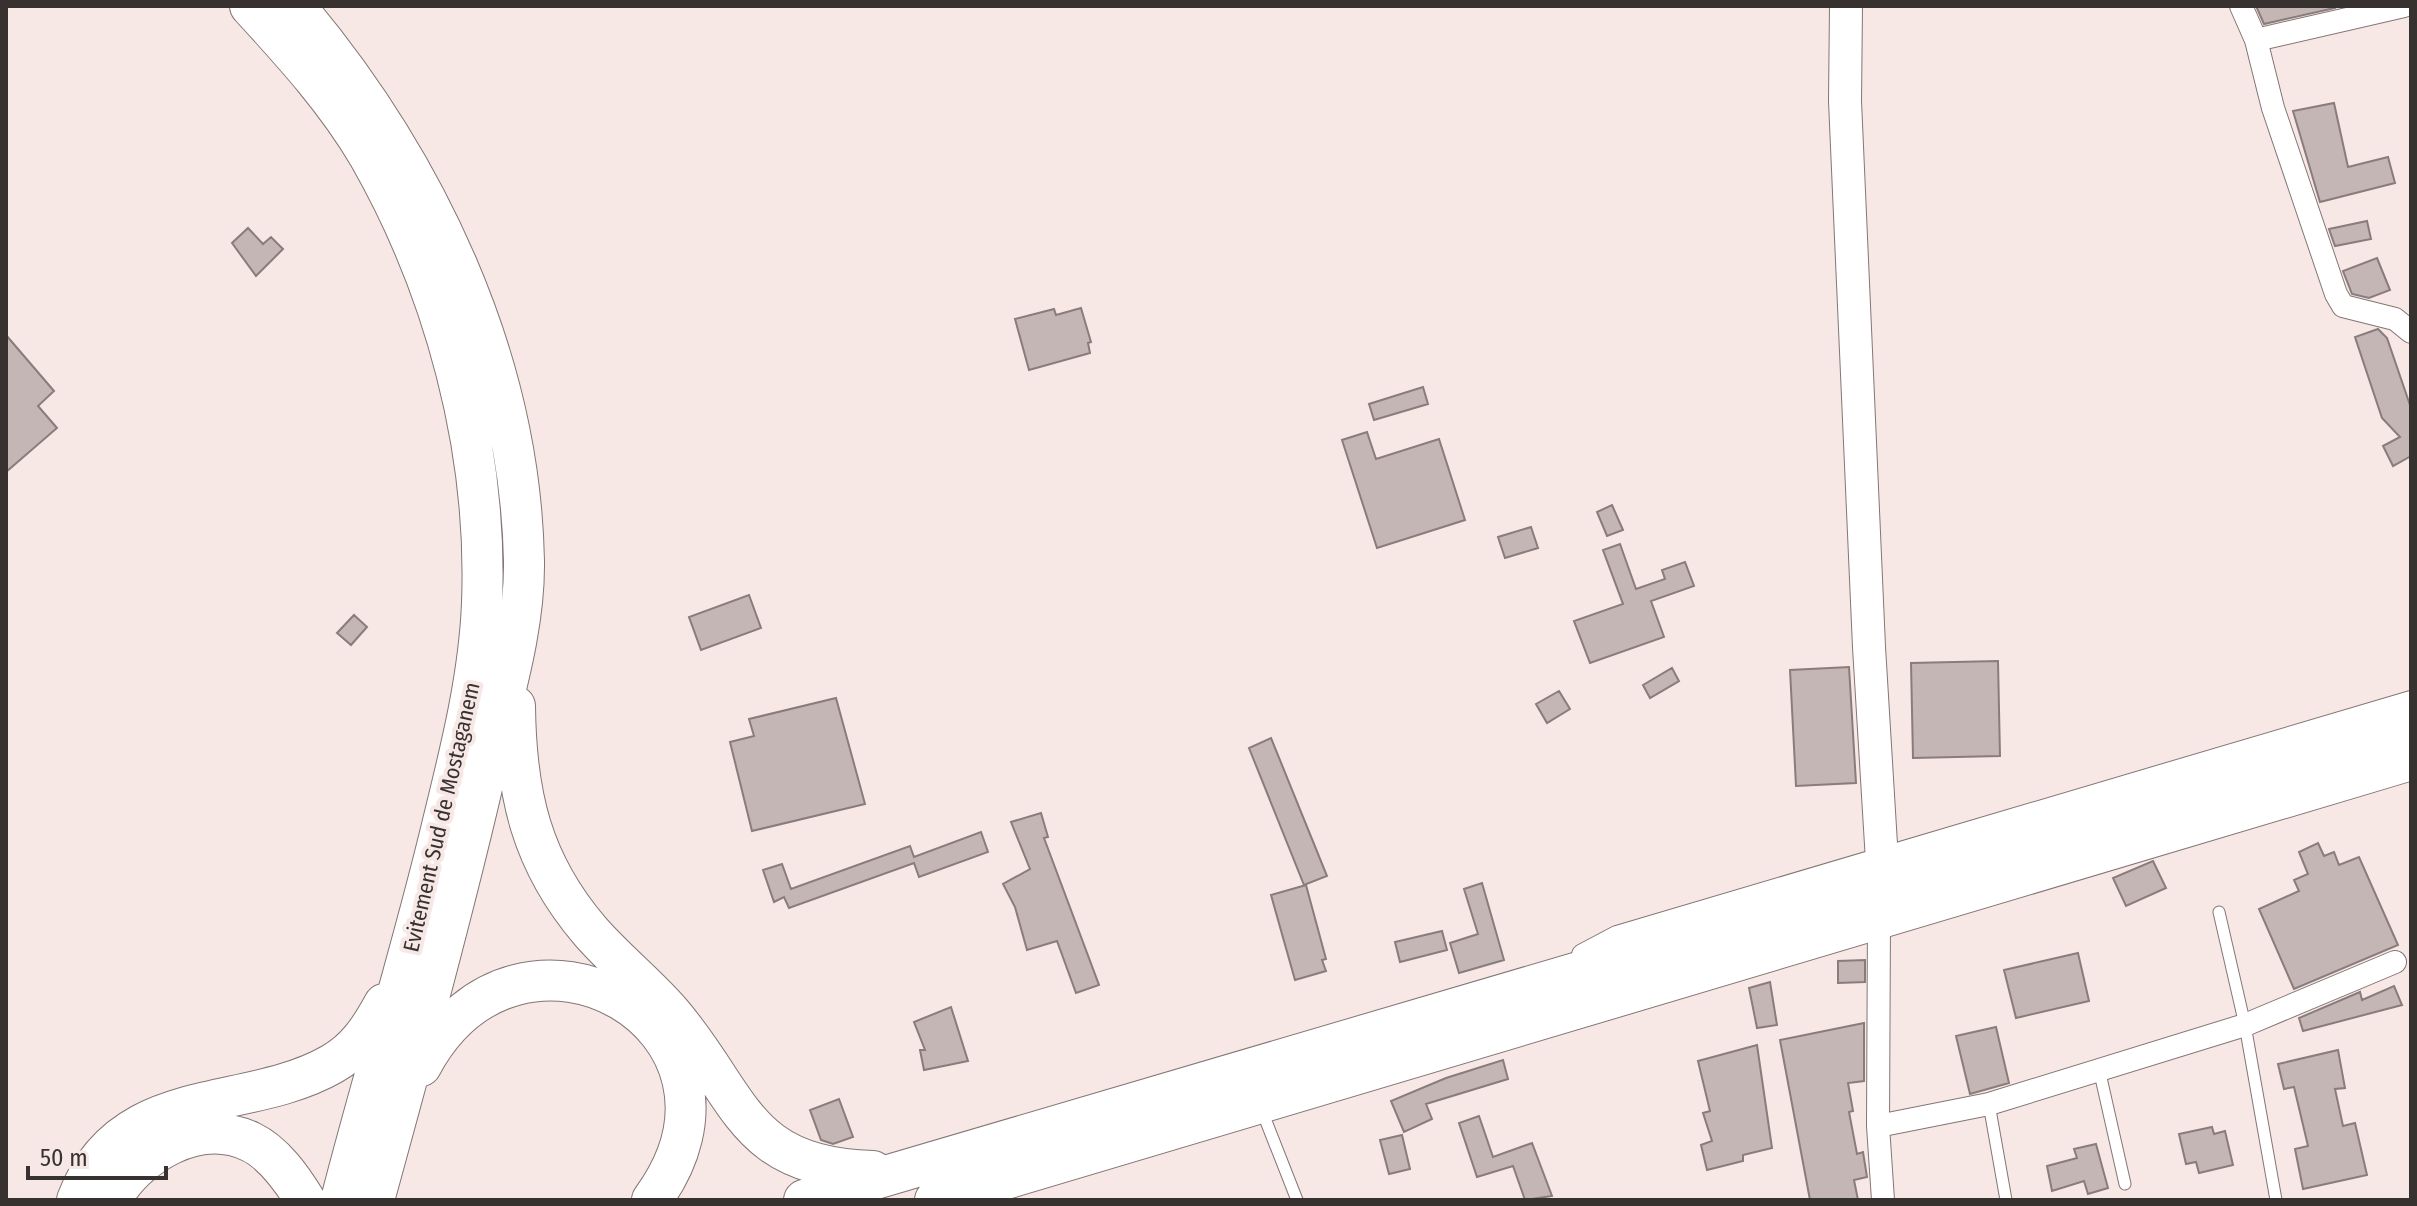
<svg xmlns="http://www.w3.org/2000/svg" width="2417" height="1206" viewBox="0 0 2417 1206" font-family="'Fira Sans Condensed',sans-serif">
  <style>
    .building { fill: #c4b6b5; stroke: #897c7a; stroke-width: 2 }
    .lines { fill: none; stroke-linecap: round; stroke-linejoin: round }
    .lane-casing { stroke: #837675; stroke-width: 13 }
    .street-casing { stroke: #837675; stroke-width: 24 }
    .secondary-casing { stroke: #837675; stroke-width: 34 }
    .highway-casing { stroke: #837675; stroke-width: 42 }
    .lane { stroke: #fff; stroke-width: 11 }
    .street { stroke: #fff; stroke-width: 22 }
    .secondary { stroke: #fff; stroke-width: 32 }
    .highway { stroke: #fff; stroke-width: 40 }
    .labels { text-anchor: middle; stroke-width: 8; stroke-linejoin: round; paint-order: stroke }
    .street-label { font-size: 22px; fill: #373130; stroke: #f7e8e6 }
  </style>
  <rect width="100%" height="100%" fill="#f7e8e6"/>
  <path class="building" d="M2256,6H2335V8L2264,24Z
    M2334,103L2348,167L2388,157L2395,183L2320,202L2293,111Z
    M2367,221L2371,239L2335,246L2329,229Z
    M248,228L263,244L271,237L283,249L256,276L232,243Z
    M2377,258L2390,290L2369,298L2352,294L2343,271Z
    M1081,308L1091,342L1088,343L1090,353L1029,370L1015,319L1054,309L1056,315Z
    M2378,329L2387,338L2411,408V456L2393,466L2383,446L2400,437L2382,418L2355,337Z
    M6,335L54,391L38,406L57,428L6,472Z
    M1423,387L1428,404L1374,420L1369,404Z
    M1367,432L1376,459L1439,439L1465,520L1377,548L1342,440Z
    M1612,505L1623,530L1607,536L1597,512Z
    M1531,527L1538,548L1505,558L1498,537Z
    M1620,544L1636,589L1665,579L1662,570L1685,562L1694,586L1651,601L1664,637L1590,663L1574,621L1623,604L1603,550Z
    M749,595L761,628L701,650L689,617Z
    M354,615L367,627L351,645L337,633Z
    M1998,661L2000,756L1913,758L1911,663Z
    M1849,667L1856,783L1796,786L1790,670Z
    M1672,668L1679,681L1650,698L1643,685Z
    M1559,691L1570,709L1547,723L1536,704Z
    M836,698L865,804L752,831L730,742L754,736L749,719Z
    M1271,738L1327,876L1304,885L1249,748Z
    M1041,813L1048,837L1044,838L1099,985L1076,993L1057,941L1027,950L1015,907L1003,884L1030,869L1011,822Z
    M981,832L988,852L919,877L914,863L789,908L784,897L774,902L763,870L782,864L791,889L910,846L914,857Z
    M2318,843L2324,856L2334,852L2339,865L2359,857L2398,945L2294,989L2259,909L2299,891L2294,880L2308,874L2299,852Z
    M2153,861L2166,888L2126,906L2113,878Z
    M1482,883L1504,960L1459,973L1450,943L1478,934L1464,889Z
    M1306,885L1326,959L1322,960L1326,971L1295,980L1271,895Z
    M1442,931L1447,950L1400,962L1395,942Z
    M2078,953L2089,1001L2016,1018L2004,970Z
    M1865,960V982L1838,983V961Z
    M1770,982L1777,1025L1757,1028L1749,988Z
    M2394,986L2402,1005L2303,1031L2299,1018L2360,992L2362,1000Z
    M951,1007L968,1061L924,1070L920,1050H925L914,1022Z
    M1864,1023V1081L1848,1083L1853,1111L1849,1112L1857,1154L1863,1152L1867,1177L1854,1180L1858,1200H1810L1780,1040Z
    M1996,1027L2009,1083L1970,1094L1956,1036Z
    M1757,1045L1772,1148L1743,1155V1161L1707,1170L1701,1145L1712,1141L1703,1113L1710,1111L1698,1061Z
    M2338,1050L2345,1088L2335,1089L2343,1126L2355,1123L2367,1175L2303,1189L2295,1149L2308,1146L2294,1087L2284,1089L2278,1064Z
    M1503,1060L1508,1079L1426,1104L1432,1119L1404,1132L1391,1101L1446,1078Z
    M839,1099L853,1137L833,1144L821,1140L810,1110Z
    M1479,1116L1493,1157L1532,1143L1552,1196L1525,1200L1513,1166L1477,1177L1459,1123Z
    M2212,1127L2214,1134L2225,1131L2233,1165L2199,1173L2196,1162L2186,1164L2179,1134Z
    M1402,1135L1410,1169L1389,1174L1380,1140Z
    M2096,1144L2108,1188L2088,1194L2084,1181L2052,1191L2047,1166L2077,1158L2074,1149Z"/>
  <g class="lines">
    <defs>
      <path id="lane" d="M2219,912L2245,1025L2276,1200
        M2099,1069L2125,1184
        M1989,1104L2006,1200
        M1262,1111L1297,1200"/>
      <path id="street" d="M2241,6L2256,40L2404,6
        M2256,40L2273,108L2336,294L2343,306L2395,319L2411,332
        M1879,917L1878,1126L1883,1200
        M1583,955L1617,937L2411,702
        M1878,1126L1989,1104L2245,1025L2395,962"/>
      <path id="secondary" d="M1846,6L1845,101L1869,647L1882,861"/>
      <path id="highway" d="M250,6C293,53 337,101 369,156C445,289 488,450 482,603C479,680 459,756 441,830C411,954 373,1076 341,1200
        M295,6C425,160 520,356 524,561C525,628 503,697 488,762C454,909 414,1054 374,1200
        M515,706C516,794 531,862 590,931C615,960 646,984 671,1013C742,1096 742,1168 873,1171
        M421,1066C520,881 777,1029 652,1200
        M77,1200C121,1082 245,1114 332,1064C357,1050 371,1028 384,1004
        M111,1200C136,1155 198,1116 251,1142C274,1153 292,1179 305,1200
        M804,1200L2411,727
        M935,1200L2411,760"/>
    </defs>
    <use href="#lane" class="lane-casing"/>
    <use href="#street" class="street-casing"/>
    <use href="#secondary" class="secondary-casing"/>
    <use href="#highway" class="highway-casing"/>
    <use href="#lane" class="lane"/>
    <use href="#street" class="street"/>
    <use href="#secondary" class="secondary"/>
    <use href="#highway" class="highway"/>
  </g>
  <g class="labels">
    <g class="street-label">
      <text transform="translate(441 817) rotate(-77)" y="8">Evitement Sud de Mostaganem</text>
    </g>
  </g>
  <rect width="2417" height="1206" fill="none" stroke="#373130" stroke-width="16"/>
  <path d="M28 1166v12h138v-12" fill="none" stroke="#373130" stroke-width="4"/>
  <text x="40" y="1166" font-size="24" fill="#373130" stroke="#f7e8e6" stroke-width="6" paint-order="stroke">50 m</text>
</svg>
